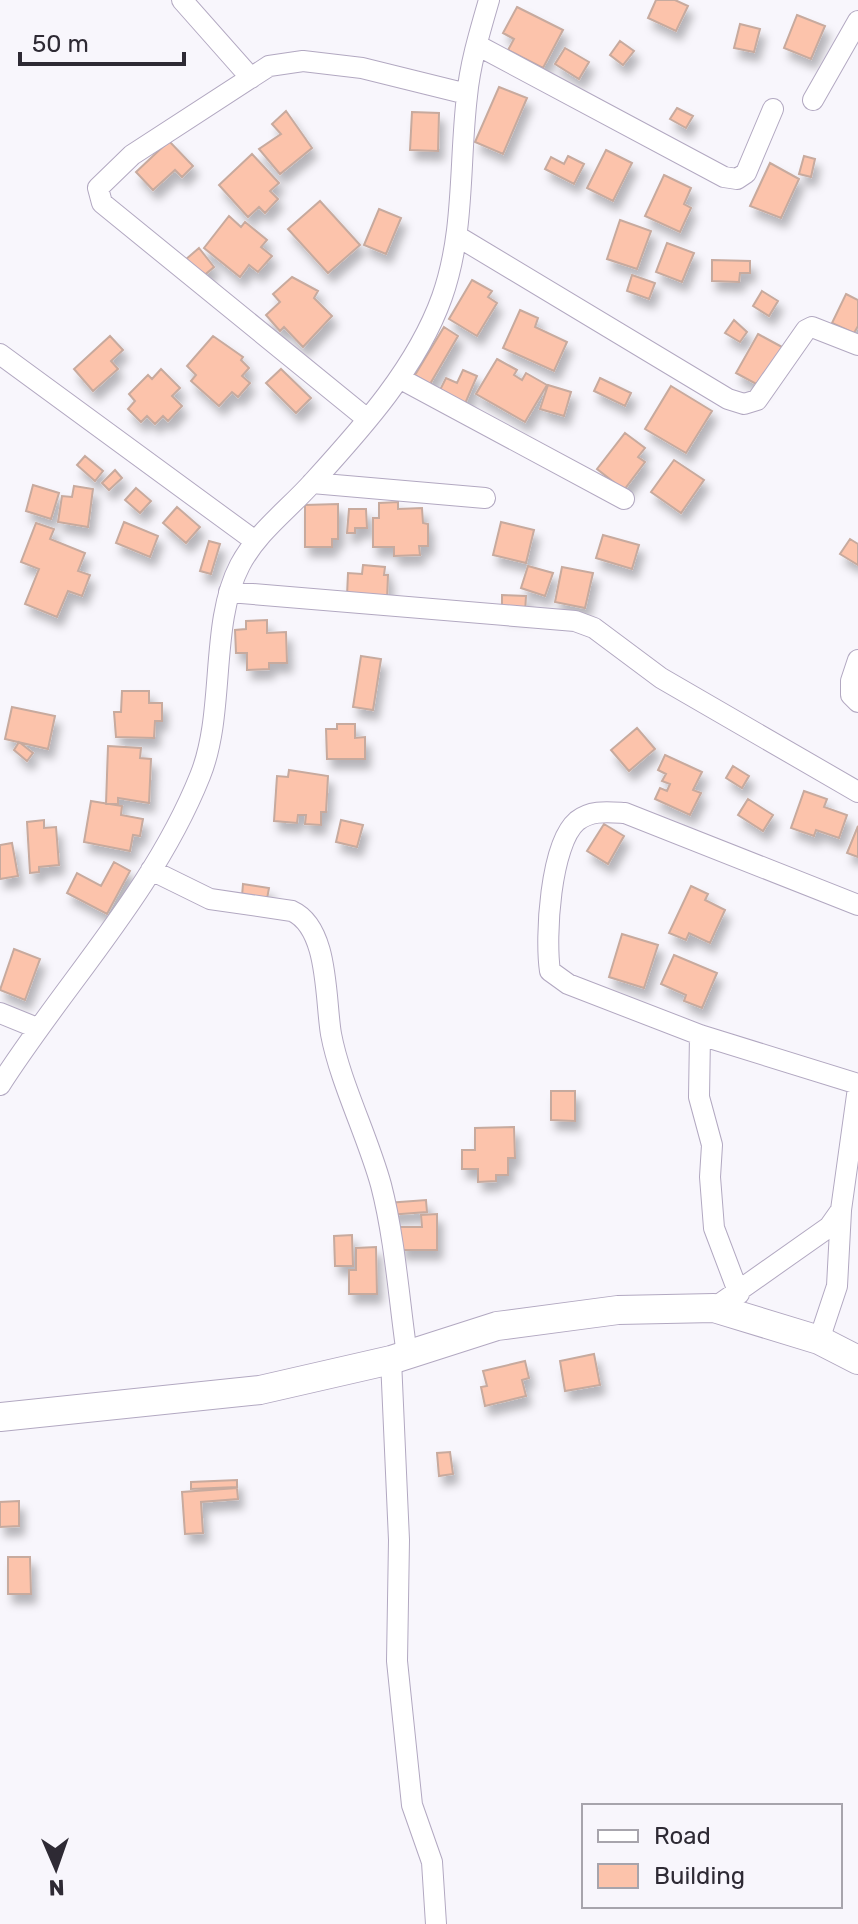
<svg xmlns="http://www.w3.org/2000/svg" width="858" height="1924" viewBox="0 0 858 1924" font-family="Rubik,sans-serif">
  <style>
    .building { fill: #fcc3ab; stroke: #c7aa9e; stroke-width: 2; filter: url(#shadow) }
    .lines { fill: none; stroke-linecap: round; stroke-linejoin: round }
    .street-casing { stroke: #b2a8c1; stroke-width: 22 }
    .secondary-casing { stroke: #b2a8c1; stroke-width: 30 }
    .street { stroke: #fff; stroke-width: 20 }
    .secondary { stroke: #fff; stroke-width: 28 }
  </style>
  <defs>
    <filter id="shadow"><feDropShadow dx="5" dy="9" stdDeviation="4" flood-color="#0004"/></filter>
  </defs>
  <rect width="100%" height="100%" fill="#f8f6fc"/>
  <path class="building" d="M656,0H675L688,6L676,31L648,18Z
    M517,7L563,30L543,68L508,50L514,39L503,33Z
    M797,15L825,26L811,59L784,48Z
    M740,24L760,29L754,52L734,48Z
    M620,41L634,51L623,65L610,55Z
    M565,48L589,62L579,79L555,64Z
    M499,87L527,98L503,154L475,142Z
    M677,108L693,116L686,128L670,119Z
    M286,111L312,148L280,174L259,149L281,134L272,124Z
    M412,112L439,113L438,151L410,150Z
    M169,141L193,166L182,177L175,170L153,190L136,172Z
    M606,150L632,163L613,201L587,188Z
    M252,154L279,183L270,191L278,199L265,213L259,207L248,217L219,185Z
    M568,156L584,164L574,184L545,169L551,157L564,164Z
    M804,156L815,159L811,177L799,174Z
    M770,163L799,179L781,218L750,206Z
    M664,175L691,188L684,204L691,208L680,232L645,216Z
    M320,201L360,245L328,273L288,229Z
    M379,209L401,218L386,254L364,245Z
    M229,216L241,227L245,222L267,240L261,247L272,256L258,272L249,265L240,277L204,248Z
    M620,220L651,231L637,269L607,259Z
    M667,243L694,253L682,282L656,272Z
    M199,248L214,267L201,278L185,260Z
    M712,260L750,261V273H740L739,282L712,281Z
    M632,275L655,283L649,299L627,291Z
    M292,277L318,291L314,298L332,316L303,347L284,327L280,331L266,315L280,302L273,294Z
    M472,280L492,291L488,297L497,303L477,336L449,319Z
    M762,291L778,301L769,316L753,306Z
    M846,294L858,300V326L854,333L832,323Z
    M520,310L538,318L535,327L567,342L554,371L503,348Z
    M734,320L747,332L740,342L725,333Z
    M444,327L458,336L430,384L415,375Z
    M758,334L782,347L760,386L736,373Z
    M110,336L123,350L111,361L118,369L93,391L74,369Z
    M213,336L243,357L241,360L249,368L242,376L250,383L238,397L232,392L219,406L191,381L196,375L187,366Z
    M497,359L517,370L514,375L522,380L526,373L547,385L525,422L476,394Z
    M161,369L180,388L172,396L182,406L168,421L163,416L155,424L147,416L141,422L128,409L135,401L129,394L148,375L152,379Z
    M281,369L311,398L296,413L266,383Z
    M463,370L477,376L464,406L438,394L446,378L457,383Z
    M600,378L631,393L625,406L594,391Z
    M548,385L571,392L564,416L540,409Z
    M671,386L712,411L686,453L645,429Z
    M625,433L645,448L638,457L645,462L624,490L597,469Z
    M85,456L103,471L95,481L77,465Z
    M674,460L704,480L681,513L651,492Z
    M115,470L122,478L109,490L102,483Z
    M33,485L59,493L51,519L26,511Z
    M74,486L93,489L88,527L58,522L62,496L72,497Z
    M136,488L151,501L140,513L125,500Z
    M398,502V509L422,508L423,523L428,524V546H419L420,555L394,556V547H373V518H379V503Z
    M338,504V539H332V547H305V505Z
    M177,507L200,527L186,543L163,523Z
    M349,509H366L367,528H355V533H347Z
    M124,522L158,536L150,557L116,543Z
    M501,522L534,530L526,563L493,555Z
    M36,523L54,529L50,539L85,553L78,571L90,575L82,596L68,591L57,617L25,604L39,569L21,562Z
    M603,535L639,545L632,569L596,558Z
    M850,539L858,544V565L840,554Z
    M209,541L220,544L211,574L200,571Z
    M363,565L385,567L384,575H388L387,599L347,596L348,573L362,574Z
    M528,566L553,573L545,596L521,588Z
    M562,567L593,573L585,608L555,602Z
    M502,595L526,596L525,613L502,612Z
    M267,620V633L286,632L287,663H269V669L247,670V653H236L235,630L246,629V621Z
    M361,656L381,659L373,710L353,707Z
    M122,691H149V703H162V721H155L154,738L116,737L114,712H121Z
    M12,707L55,716L48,749L5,739Z
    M337,724H355V738L365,737V759H327L326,729H337Z
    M637,728L655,749L629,771L611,750Z
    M19,742L33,753L27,761L14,750Z
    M108,746L141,748L140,758L151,759L149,803L118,798V804H106Z
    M665,755L702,772L693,790L701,793L690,815L655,799L660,788L667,791L670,784L662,781L666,774L658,770Z
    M733,766L749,776L742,788L726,778Z
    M289,770L328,776L326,812H321V825L305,824L306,815H298L297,823L274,821L277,776L288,777Z
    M804,791L827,799L824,807L847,815L839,838L816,830L814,836L791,828Z
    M748,799L773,815L763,831L738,815Z
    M91,801L122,806L121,815L143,819L140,836L133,835L130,851L84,842Z
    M44,820V828L56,827L59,865L39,867V872L30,873L27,822Z
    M341,820L363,825L357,847L336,842Z
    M604,824L624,836L608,864L587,851Z
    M858,826V857L847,853Z
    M12,843L18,876L0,879V845Z
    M114,862L130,871L107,914L67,893L77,873L101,886Z
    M243,884L269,888L267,899L242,896Z
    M691,886L708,894L705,900L725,910L710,943L689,933L686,940L669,933Z
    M622,934L658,945L644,988L609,977Z
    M14,949L40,959L25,1000L0,990Z
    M674,955L717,973L702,1008L684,1001L686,995L661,984Z
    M551,1091H575V1121L551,1120Z
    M514,1127L515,1158H508V1175H496V1181L478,1182V1169H462V1150H475V1128Z
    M426,1200L427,1212L388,1215L387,1203Z
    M437,1214V1250H400V1227H422L421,1215Z
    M352,1235L353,1266H335L334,1236Z
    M376,1247L377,1294H349V1270H356V1248Z
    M594,1354L600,1385L565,1391L560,1361Z
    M525,1361L529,1378L522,1380L526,1396L485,1406L481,1387L487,1386L483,1371Z
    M450,1452L453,1474L439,1476L437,1453Z
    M237,1480V1487L191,1489V1482Z
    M237,1488L238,1499L201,1502L203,1533L185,1534L182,1492Z
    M19,1501V1526L0,1527V1502Z
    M8,1557H30L31,1594H8Z"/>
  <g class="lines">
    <defs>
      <path id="street" d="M182,0L251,78
        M477,45L724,177L737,179L746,173L773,109
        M813,100L858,21
        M457,236L728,399L744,404L757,400L806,330L812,327L858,345
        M0,354L255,541
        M399,378L624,499
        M366,418L102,203L98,188L132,155L269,66L303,61L362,68L467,94
        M312,483L485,498
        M229,592L575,621L594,628L661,678L858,792
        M858,660L851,681V695L858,702
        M151,870L210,899L292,911C329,928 325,998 331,1034C340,1082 368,1137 381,1185C395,1239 399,1300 407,1355
        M858,905L625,813C607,812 591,810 577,821C550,844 545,938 550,971L568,984L700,1035L858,1084
        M0,1013L37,1028
        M700,1035L699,1097L712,1145L710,1177L714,1228L739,1294
        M0,1085C66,982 154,891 200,776C226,712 209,624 240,565C258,531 288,510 313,482C363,427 417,367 442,297C465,232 459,163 467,96C470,64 480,31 489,0
        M714,1308L829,1227L841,1210L858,1088
        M819,1340L837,1286L841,1211
        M391,1360L399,1540L397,1661L412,1805L432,1862L436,1924"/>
      <path id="secondary" d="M0,1417L260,1390L391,1360L497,1326L618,1310L714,1308L819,1340L858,1360"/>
    </defs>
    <use href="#street" class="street-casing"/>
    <use href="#secondary" class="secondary-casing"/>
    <use href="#street" class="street"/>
    <use href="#secondary" class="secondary"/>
  </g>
  <rect x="582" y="1804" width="260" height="104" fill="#f8f6fc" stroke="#a7a4ac" stroke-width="2"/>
  <rect x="598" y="1830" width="40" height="12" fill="#ffffff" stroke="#a7a4ac" stroke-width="2"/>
  <text x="654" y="1844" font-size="24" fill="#2e2a34">Road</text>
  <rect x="598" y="1864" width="40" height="24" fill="#fcc3ab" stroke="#a7a4ac" stroke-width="2"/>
  <text x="654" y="1884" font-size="24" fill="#2e2a34">Building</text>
  <g transform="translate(56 1868) rotate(178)" stroke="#f8f6fc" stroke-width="6" paint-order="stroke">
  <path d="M0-6L14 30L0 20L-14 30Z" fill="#2e2a34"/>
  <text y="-12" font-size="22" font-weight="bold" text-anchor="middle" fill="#2e2a34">N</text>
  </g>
  <path d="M20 52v12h164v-12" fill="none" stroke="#2e2a34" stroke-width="4"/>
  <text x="32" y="52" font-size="24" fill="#2e2a34" stroke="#f8f6fc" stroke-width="6" paint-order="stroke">50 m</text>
</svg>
